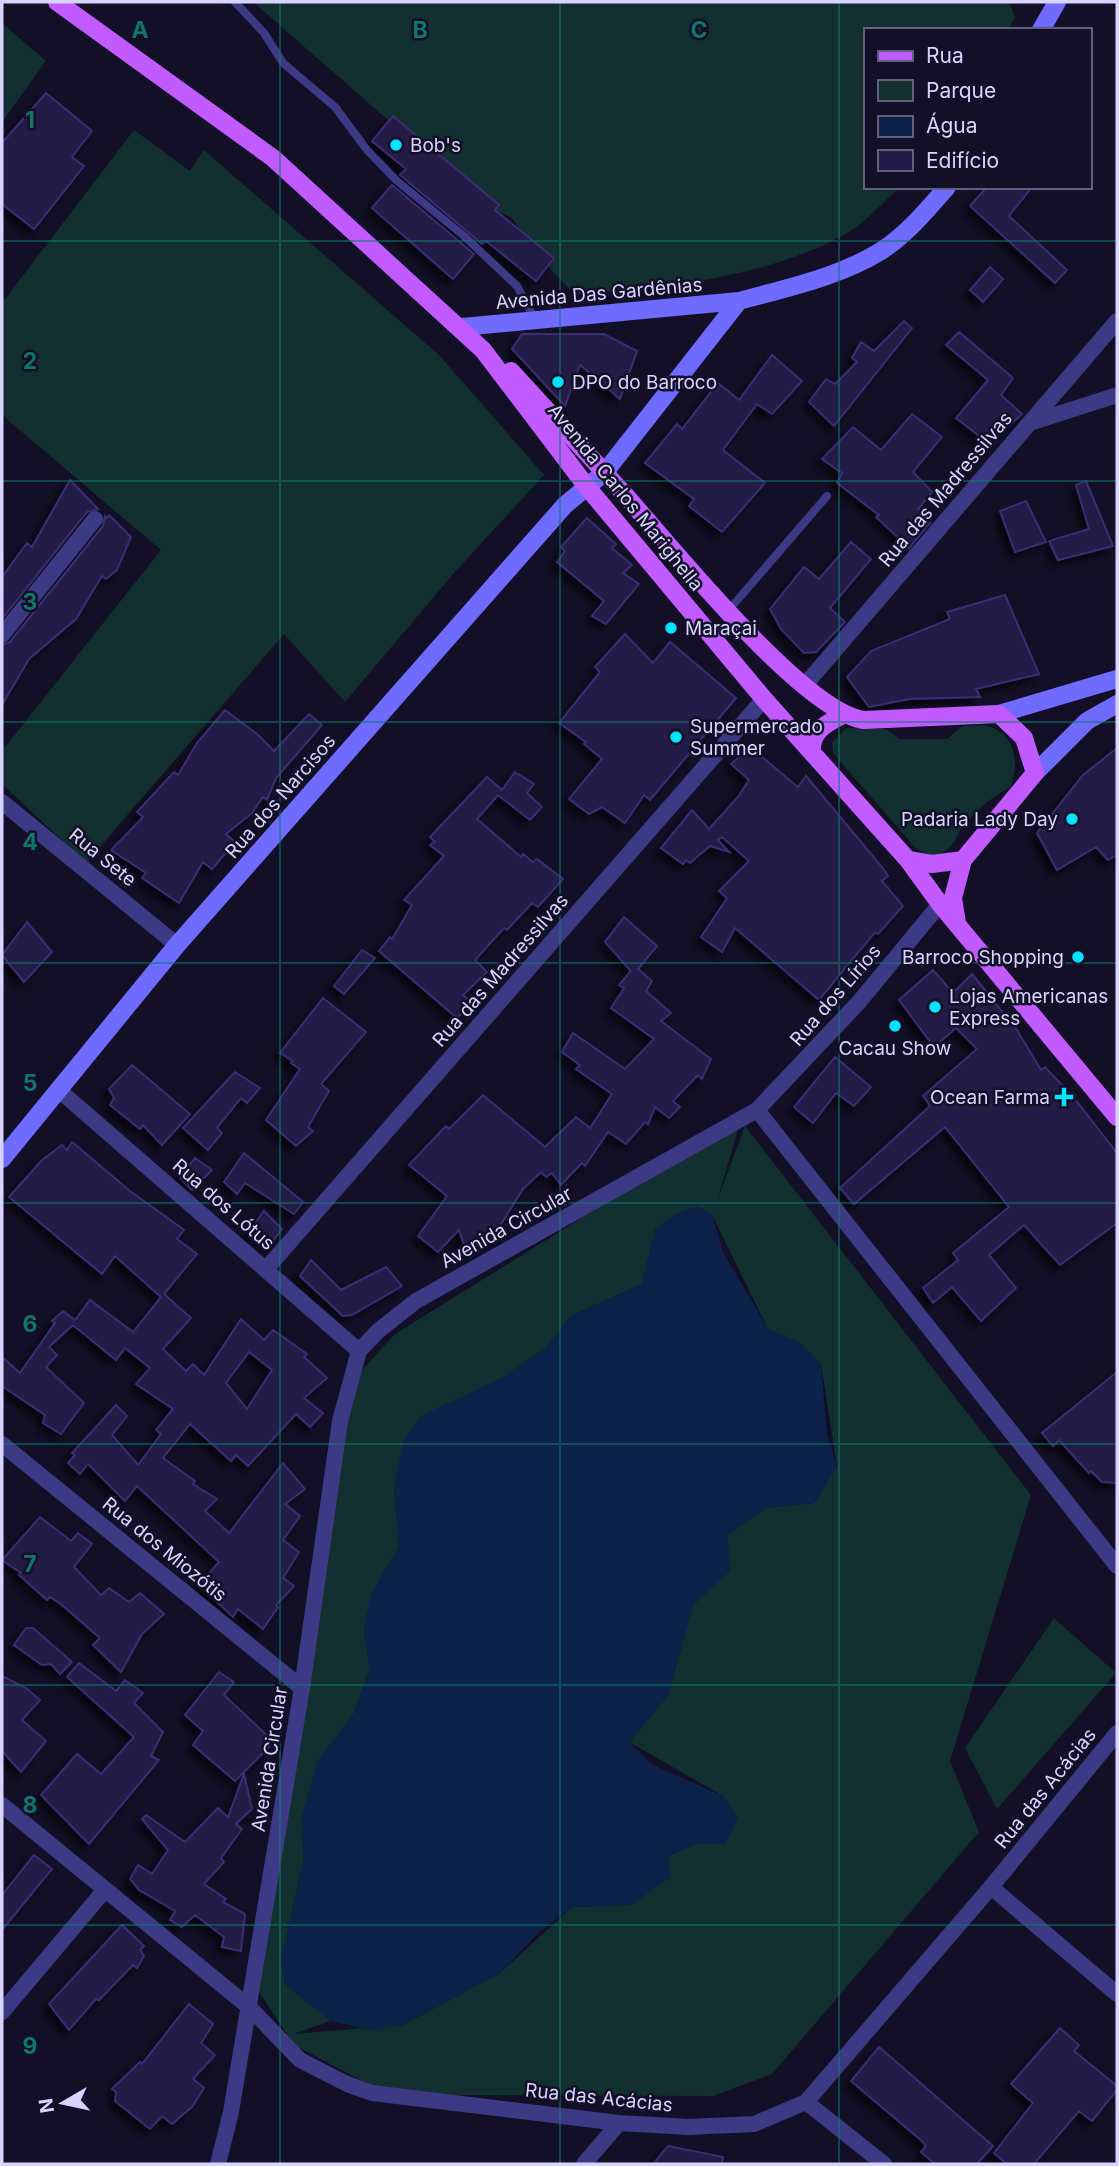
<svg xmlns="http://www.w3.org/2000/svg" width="1119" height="2166" viewBox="0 0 1119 2166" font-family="Inter,sans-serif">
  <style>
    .green { fill: #12302f; fill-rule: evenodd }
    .water { fill: #0c2248 }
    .building { fill: #241b47; stroke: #3b2d73; stroke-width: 2; fill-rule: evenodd; filter: url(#shadow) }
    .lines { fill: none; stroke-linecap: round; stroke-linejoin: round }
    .lane { stroke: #3d3a85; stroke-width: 8 }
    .street { stroke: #3d3a85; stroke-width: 16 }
    .secondary { stroke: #6f6bff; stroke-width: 18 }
    .primary { stroke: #c25bff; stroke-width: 18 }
    .grid { fill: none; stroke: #0f766e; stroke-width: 2; stroke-opacity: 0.55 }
    .poi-dot { fill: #00e5ff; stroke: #130f26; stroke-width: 2.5 }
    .labels { text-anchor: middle; stroke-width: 5; stroke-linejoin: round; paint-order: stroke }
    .poi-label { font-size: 19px; fill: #d9d4ff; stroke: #130f26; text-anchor: start }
    .street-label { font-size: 19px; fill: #d9d4ff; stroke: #130f26 }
    .grid-label { font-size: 23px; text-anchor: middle; font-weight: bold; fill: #0f766e; stroke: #130f26; stroke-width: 5; stroke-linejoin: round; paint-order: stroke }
  </style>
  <defs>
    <filter id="shadow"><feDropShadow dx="-6" dy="6" stdDeviation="3.5" flood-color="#0009"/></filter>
  </defs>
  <rect width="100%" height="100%" fill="#130f26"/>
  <path class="green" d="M253,2H1009L1015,18L1007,30H865V187H900C882,203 863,225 842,236C760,279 665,287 575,295L542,260L512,218L484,204Z
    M2,23L46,61L2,122Z
    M134,130L190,171L204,150L440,356L544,475L454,573L345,702L284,634L86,863L2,784V751L161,550L2,415V303Z
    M962,726C971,726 982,724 990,727C1016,735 1020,766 1010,788C998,791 963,821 958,834C950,854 931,864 913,845L833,753L832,742L846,728L886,729L899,739H947Z
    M741,1119L718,1198L745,1126L1031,1495L950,1761L979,1832L772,2074L713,2096L389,2095L275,2035L287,2034L257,1989L348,1385L395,1334ZM678,1213L712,1215L768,1329L821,1364L837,1466L814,1503L766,1508L727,1535L730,1570L693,1605L668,1695L629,1742L723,1796L695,1844L668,1856L631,1905L572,1907L500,1973L403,2025L293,2034L331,2021L285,1984L281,1960L304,1858L301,1819L318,1761L354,1714L370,1667L364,1631L371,1595L399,1547L394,1484L505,1376L546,1348L571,1316L642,1284L655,1229Z
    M1054,1618L1116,1673L997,1809L965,1748Z"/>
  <path class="water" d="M698,1206L712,1215L723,1252L768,1329L798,1341L821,1364L827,1434L837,1467L814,1503L766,1508L727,1535L731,1570L693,1605L668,1695L629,1742L651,1764L723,1796L738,1818L725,1844H695L668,1856L671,1877L631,1905L572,1907L537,1934L500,1973L403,2025L370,2030L331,2021L285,1984L281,1960L304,1858L301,1819L318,1760L354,1714L370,1667L364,1631L371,1595L399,1547L394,1484L403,1441L421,1416L505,1376L546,1348L571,1316L642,1284L655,1229L678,1213Z"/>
  <path class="building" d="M46,93L92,131L72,157L84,166L34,229L2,204V143Z
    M393,116L499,205L495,210L554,258L536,281L486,241L482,244L400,175L406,169L372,141Z
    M392,185L474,254L453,279L372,208Z
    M987,187H1032L1009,216L1067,270L1055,283L970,206Z
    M990,267L1003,279L983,302L970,290Z
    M904,321L912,328L834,426L809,402L826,379L835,384L857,362L852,358L861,342L874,351Z
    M959,332L1013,378L1001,395L1022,414L1009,426L1001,420L983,439L956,418L988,380L946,345Z
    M522,334H604L637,351L620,399L580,365L565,406L512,349Z
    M772,355L802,381L772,414L757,404L723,450L765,483L722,532L689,506L694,499L645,463L677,424L682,429L718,383L739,400Z
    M912,414L942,437L913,472L932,492L918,509L930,523L909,548L876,517L879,515L837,483L842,473L822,459L853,427L881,450Z
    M70,480L98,509L87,512L2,619V577L27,543L32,547Z
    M1086,481L1113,546L1058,560L1049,541L1089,529L1076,485Z
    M1026,501L1046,542L1015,552L1000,511Z
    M109,515L131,537L117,570L106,579L102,576L76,619L29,659L2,705V645L10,642L103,526L105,516L107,518Z
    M587,518L616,544L612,548L632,565L623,573L639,584L606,624L592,616L604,601L557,562L565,551L561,547Z
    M851,542L871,559L830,608L845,622L816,652L804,653L781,629L770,609L804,567L819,579Z
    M1005,595L1039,674L976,689L980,697L910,699L869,707L847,677L871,651L950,619L947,612Z
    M625,634L653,663L670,642L736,698L650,800L644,795L625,823L602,807L589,814L569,799L602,759L584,744L586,742L559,723L600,672L595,667Z
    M225,710L257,734L274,751L309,714L322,725L276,778L267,800L263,797L252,813L226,834L235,842L212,869L203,862L179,903L142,878L146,873L111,850L143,817L137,812L174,772L178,775L197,743Z
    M750,747L798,787L806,776L882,867L888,876L882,881L903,906L878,934L875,932L819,1000L735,928L722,952L701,937L727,898L719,891L749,861L722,837L718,840L729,852L710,846L690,863L686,860L683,864L661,848L692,810L709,829L738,797L749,780L731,764Z
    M1117,748V855L1108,860L1096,847L1057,870L1037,833L1083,775Z
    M515,772L534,784L527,793L542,807L530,820L498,795L477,819L521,857L523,854L533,862L537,859L563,879L538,907L532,903L507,930L504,928L475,960L487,972L463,995L471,1002L457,1018L379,951L390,937L392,939L412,905L404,900L444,856L430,845L435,842L430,837L487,777L502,790Z
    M624,917L657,946L638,969L652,981L646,991L671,1013L661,1021L711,1059L702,1079L698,1075L673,1101L680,1107L669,1118L655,1107L648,1124L645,1122L626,1144L608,1132L585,1166L582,1163L561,1185L552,1173L546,1177L541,1172L523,1189L498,1229L503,1232L466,1251L459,1230L438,1252L418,1236L447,1196L409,1165L446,1126L449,1129L483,1095L545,1147L576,1117L590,1128L612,1094L576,1069L580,1065L562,1052L573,1033L625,1069L654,1039L611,1008L624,988L619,985L631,971L605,942Z
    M27,922L52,952L24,982L2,955Z
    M362,950L375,958L344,994L334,986Z
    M933,970L953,993L972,974L1017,1030L1041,1070L1045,1067L1074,1098L1117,1153V1223L1060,1265L1024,1225L989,1255L1016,1288L981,1321L952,1287L933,1303L923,1288L958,1260L953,1253L1009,1207L945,1127L854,1204L840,1188L930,1106L923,1096L977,1049L956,1028L934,1047L899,1000Z
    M323,998L366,1032L321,1084L329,1091L308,1127L313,1131L296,1146L266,1120L300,1069L291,1063L293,1061L280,1053Z
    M835,1057L871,1087L854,1106L836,1093L813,1123L794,1107Z
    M132,1065L190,1114L162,1145L143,1125L140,1129L110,1105L114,1098L109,1089Z
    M235,1072L260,1088L247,1103L241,1098L217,1128L222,1133L208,1150L183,1128Z
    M72,1142L130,1191L184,1230L177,1239L197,1254L164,1294L191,1318L163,1349L186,1371L193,1364L204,1375L241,1319L264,1340L273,1330L307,1354L304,1357L327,1378L304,1398L323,1413L310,1427L296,1414L248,1466L236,1455L231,1461L190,1424L163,1458L195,1481L193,1484L217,1499L205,1511L229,1533L283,1463L305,1489L285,1504L300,1516L283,1540L299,1552L283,1578L294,1586L276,1605L278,1607L263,1629L238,1609L233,1617L199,1585L219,1562L137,1486L125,1501L88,1464L80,1474L68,1463L75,1455L72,1453L116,1405L127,1416L112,1435L138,1465L161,1434L156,1430L173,1409L136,1384L150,1368L125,1348L116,1360L73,1325L49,1347L57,1355L46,1367L84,1403L61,1434L43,1423L45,1415L2,1386V1357L20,1373L55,1323L52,1321L63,1311L75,1320L90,1300L133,1332L161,1297L115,1256L102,1274L9,1197L42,1160L62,1145L67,1150ZM249,1352L272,1370L247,1409L226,1383Z
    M244,1153L303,1202L294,1214L245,1183L237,1194L224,1182Z
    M195,1158L212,1170L192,1190L180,1178Z
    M264,1211L282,1229L269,1246L249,1231Z
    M311,1260L341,1290L386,1267L402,1286L352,1315L343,1316L300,1276Z
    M1117,1372V1483L1102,1482L1091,1471L1089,1473L1059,1440L1053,1446L1042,1433Z
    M40,1517L71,1541L78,1533L92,1544L74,1567L101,1595L109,1588L129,1602L140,1593L164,1614L142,1634L121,1672L93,1645L100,1638L62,1605L50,1597L47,1600L19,1575L21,1573L2,1560Z
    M26,1628H33L72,1662L60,1674L51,1664L42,1665L14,1645Z
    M79,1663L116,1691L125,1680L143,1693L134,1703L163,1732L151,1756L159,1760L89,1844L41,1795L77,1754L101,1774L134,1737L67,1677Z
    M219,1672L234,1682L224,1695L274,1742L235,1781L193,1745L203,1731L185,1715Z
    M2,1676L26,1688L40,1700L22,1720L46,1741L21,1772L2,1751Z
    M244,1774L252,1809L236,1824L242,1829L221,1858L224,1862L204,1884L226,1899L223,1902L245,1914L241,1951L222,1947L224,1937L195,1915L182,1927L170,1920L175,1911L139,1890L130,1879L138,1865L152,1874L168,1850L142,1819L146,1815L185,1842L218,1808L228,1817Z
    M34,1855L52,1869L2,1930V1895Z
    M122,1925L144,1946L140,1950L144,1956L137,1968L133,1965L99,2000L96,1999L69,2030L49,2004Z
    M189,2004L213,2024L201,2043L215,2055L193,2079L204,2088L192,2107L172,2124L162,2116L150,2129L115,2101L116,2092L112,2089L140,2062L142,2064Z
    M1060,2028L1079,2045L1074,2051L1117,2086V2090L1092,2121L1079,2111L1034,2164H1007L994,2153L1033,2103L1011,2084Z
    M879,2047L993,2146L977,2164H935L921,2152L926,2146L922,2141L851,2081Z
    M668,2146L723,2157L722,2164H653Z"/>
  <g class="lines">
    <path class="lane" d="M235,2L264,33L283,63L335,107L367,150L397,181L464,236L517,286L535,319
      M728,611L827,496"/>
    <path class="street" d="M1030,423L1117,395
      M2,635L95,519
      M805,685L1117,321
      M2,802L177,945
      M60,1091L359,1351
      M757,1110L859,1002L940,904
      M267,1268L764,699
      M2,1444L302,1688
      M2,1805L249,2007L300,2060L347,2084L372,2093L619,2123L689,2127L754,2124L806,2102L991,1887L1117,1733
      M991,1887L1117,1994
      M2,2012L104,1891
      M806,2102L884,2164
      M218,2164L231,2112L302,1688L340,1421L359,1351L378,1331L416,1301L757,1110L1117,1566
      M584,2164L619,2123"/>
    <path class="secondary" d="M1041,30L1057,2
      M462,327L739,301C786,288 839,277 881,251C906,235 927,210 947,187
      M999,714L1117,679
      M1035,773L1087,721L1117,704
      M2,1159L177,945L565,505L605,472L739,301"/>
    <path class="primary" d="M57,2L273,158L483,350L587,487L764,699L908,860L940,904L1117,1117
      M511,371C549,413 588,454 626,496C670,546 805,713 864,720L999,714L1024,738L1035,773L963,860L953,898L957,923
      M812,753C810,731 827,723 843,715
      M908,860L932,864L963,860"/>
  </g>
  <path class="grid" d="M280,2V2164M560,2V2164M839,2V2164M2,241H1117M2,481H1117M2,722H1117M2,963H1117M2,1203H1117M2,1444H1117M2,1685H1117M2,1925H1117"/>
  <g class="poi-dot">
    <circle cx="396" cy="145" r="7"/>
    <circle cx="558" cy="382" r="7"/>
    <circle cx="671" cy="628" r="7"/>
    <circle cx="676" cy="737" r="7"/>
    <circle cx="1072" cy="819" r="7"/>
    <circle cx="1078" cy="957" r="7"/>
    <circle cx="935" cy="1007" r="7"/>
    <circle cx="895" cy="1026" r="7"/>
    <path d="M1060.5 1086.5h7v7h7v7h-7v7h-7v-7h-7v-7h7z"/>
  </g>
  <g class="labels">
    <g class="poi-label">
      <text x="410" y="152">Bob's</text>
      <text x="572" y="389">DPO do Barroco</text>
      <text x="685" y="635">Maraçai</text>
      <text x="690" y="733">Supermercado<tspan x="690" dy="22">Summer</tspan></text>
      <text x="1058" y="826" text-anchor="end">Padaria Lady Day</text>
      <text x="1064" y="964" text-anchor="end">Barroco Shopping</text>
      <text x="949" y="1003">Lojas Americanas<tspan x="949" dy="22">Express</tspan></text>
      <text x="895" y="1055" text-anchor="middle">Cacau Show</text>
      <text x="1050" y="1104" text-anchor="end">Ocean Farma</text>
    </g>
    <g class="street-label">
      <text transform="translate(599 293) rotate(-5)" y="7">Avenida Das Gardênias</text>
      <text transform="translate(945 489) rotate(-50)" y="7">Rua das Madressilvas</text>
      <text transform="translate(626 497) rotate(51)" y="7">Avenida Carlos Marighella</text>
      <text transform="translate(280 796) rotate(-49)" y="7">Rua dos Narcisos</text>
      <text transform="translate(103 857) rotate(39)" y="7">Rua Sete</text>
      <text transform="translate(500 970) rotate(-49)" y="7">Rua das Madressilvas</text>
      <text transform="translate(835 995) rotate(-49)" y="7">Rua dos Lírios</text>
      <text transform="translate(224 1204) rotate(41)" y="7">Rua dos Lótus</text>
      <text transform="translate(506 1227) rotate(-29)" y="7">Avenida Circular</text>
      <text transform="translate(165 1549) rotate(39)" y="7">Rua dos Miozótis</text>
      <text transform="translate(269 1759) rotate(-81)" y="7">Avenida Circular</text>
      <text transform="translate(1045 1788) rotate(-51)" y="7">Rua das Acácias</text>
      <text transform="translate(599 2097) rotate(6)" y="7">Rua das Acácias</text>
    </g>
  </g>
  <g class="grid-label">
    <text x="140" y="38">A</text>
    <text x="420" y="38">B</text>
    <text x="699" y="38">C</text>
    <text x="30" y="128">1</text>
    <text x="30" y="369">2</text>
    <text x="30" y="610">3</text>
    <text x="30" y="850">4</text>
    <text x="30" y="1091">5</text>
    <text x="30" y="1332">6</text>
    <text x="30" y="1572">7</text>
    <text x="30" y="1813">8</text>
    <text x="30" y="2054">9</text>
  </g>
  <rect width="1119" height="2166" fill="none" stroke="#d9d4ff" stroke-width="7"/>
  <rect x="864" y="28" width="228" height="161" fill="#130f26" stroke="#625e7d" stroke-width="2"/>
  <rect x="878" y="51" width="35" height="10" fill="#c25bff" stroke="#625e7d" stroke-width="2"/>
  <text x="926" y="63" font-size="21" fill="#d9d4ff">Rua</text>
  <rect x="878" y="80" width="35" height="21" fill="#12302f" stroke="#625e7d" stroke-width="2"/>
  <text x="926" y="98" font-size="21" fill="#d9d4ff">Parque</text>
  <rect x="878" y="116" width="35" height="21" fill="#0c2248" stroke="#625e7d" stroke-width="2"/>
  <text x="926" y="133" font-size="21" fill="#d9d4ff">Água</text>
  <rect x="878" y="150" width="35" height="21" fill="#241b47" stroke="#625e7d" stroke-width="2"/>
  <text x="926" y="168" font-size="21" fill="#d9d4ff">Edifício</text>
  <g transform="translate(63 2103) rotate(261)" stroke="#130f26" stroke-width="5" paint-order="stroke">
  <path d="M0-5L12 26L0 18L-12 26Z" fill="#d9d4ff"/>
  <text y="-10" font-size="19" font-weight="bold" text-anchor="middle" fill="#d9d4ff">N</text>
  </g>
</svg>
